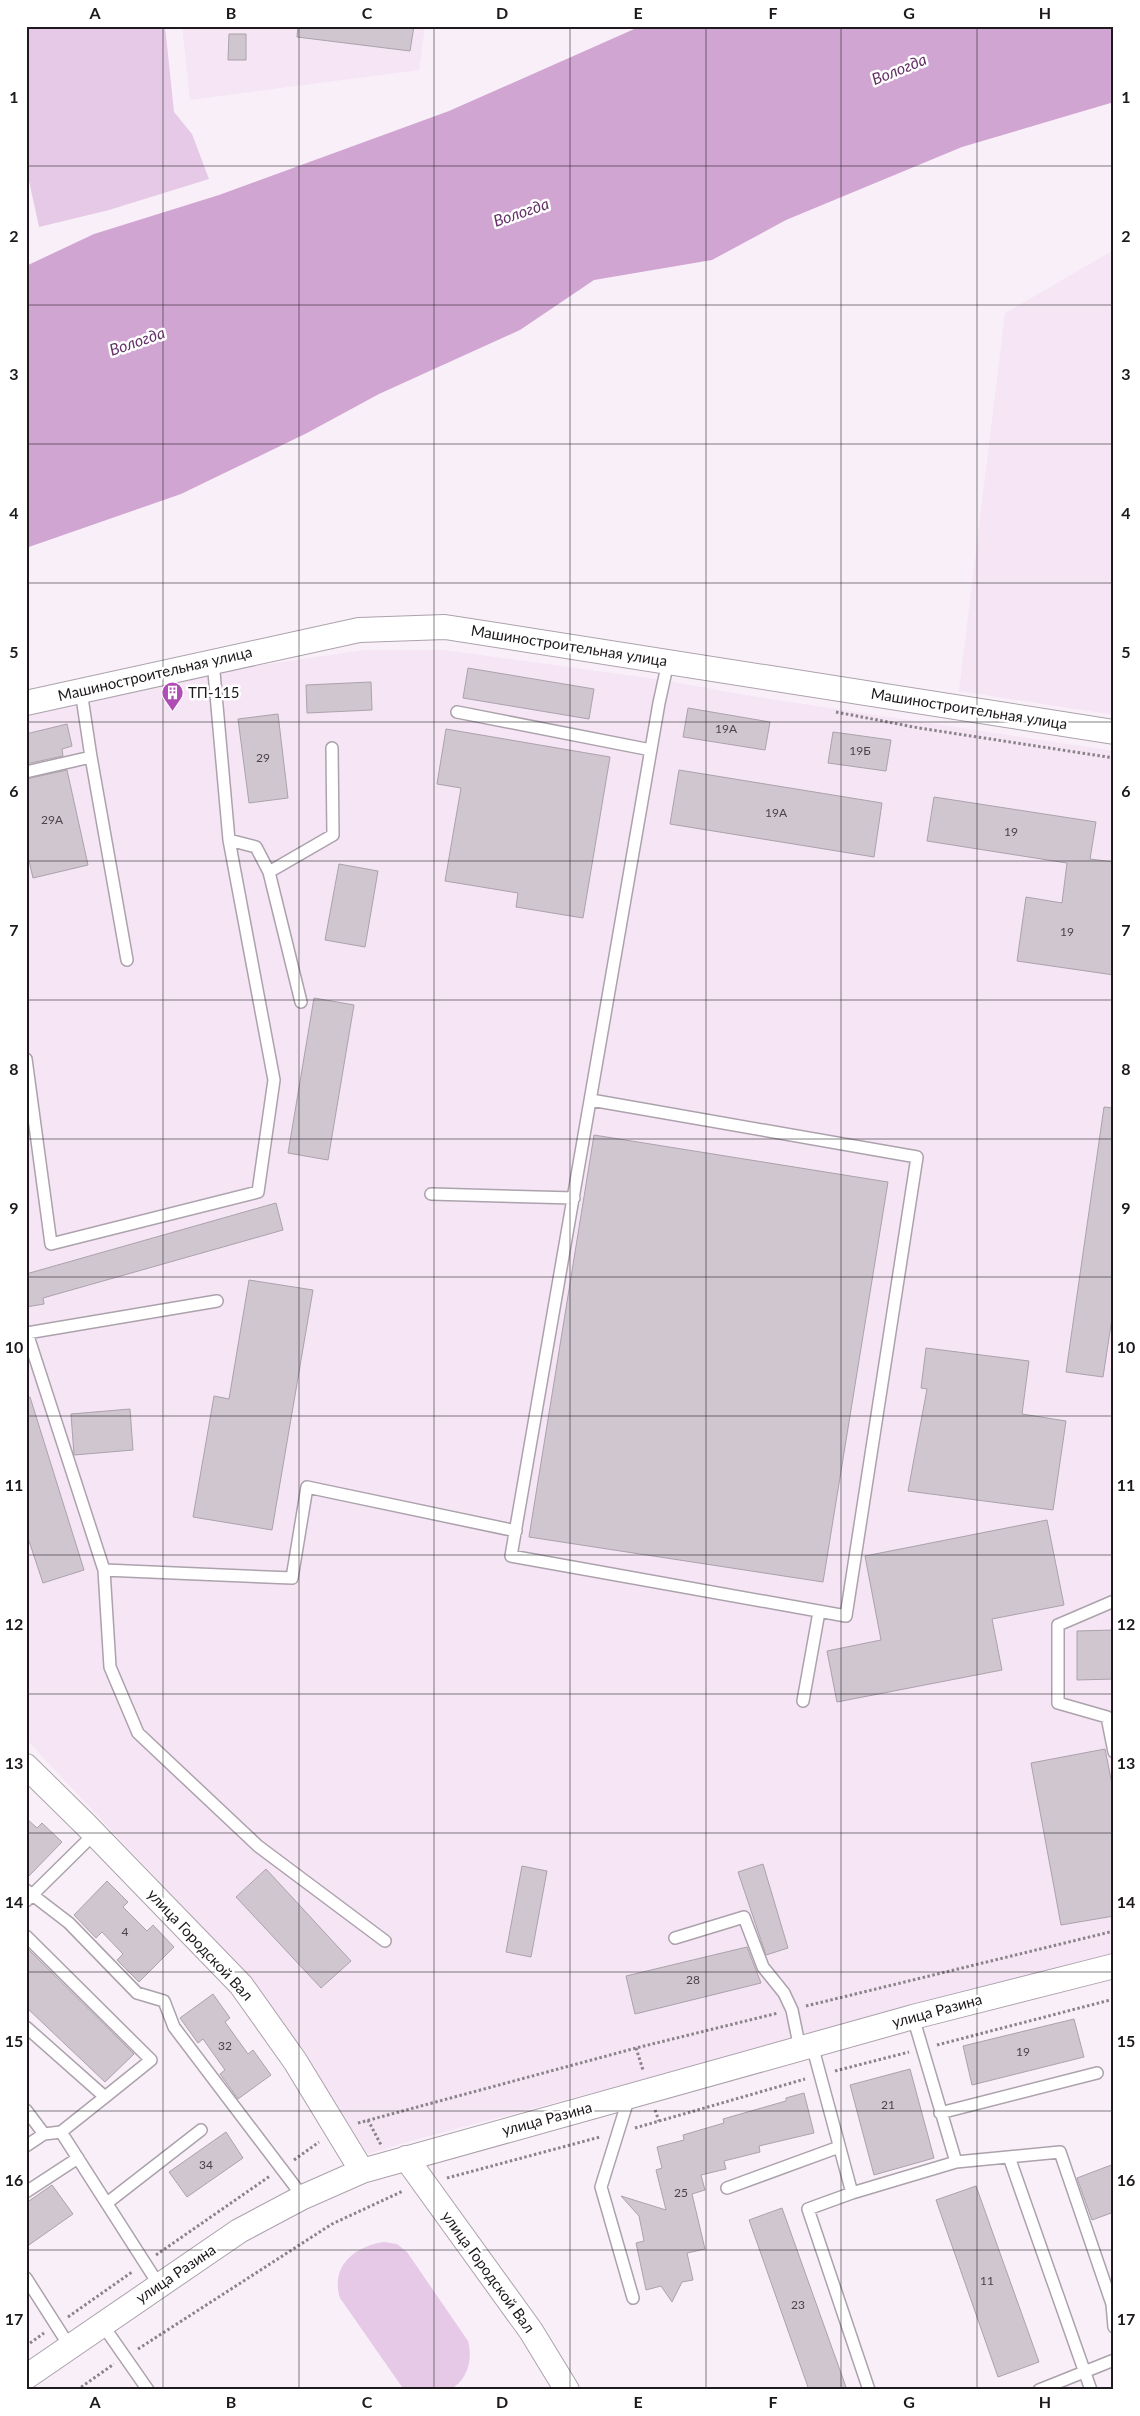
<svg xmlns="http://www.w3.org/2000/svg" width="1140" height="2416" viewBox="0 0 1140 2416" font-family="Lato,sans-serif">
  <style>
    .built { fill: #f5e5f5 }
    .green { fill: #e6c9e6 }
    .water { fill: #d1a5d2 }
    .building { fill: #cfc6cf; stroke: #aba2ab }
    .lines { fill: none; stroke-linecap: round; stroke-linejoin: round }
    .lane-casing { stroke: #aca2ac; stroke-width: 14 }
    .street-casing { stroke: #aca2ac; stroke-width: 26 }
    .path { stroke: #8a8389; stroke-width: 3; stroke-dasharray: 2.5 2.5; stroke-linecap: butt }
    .lane { stroke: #fff; stroke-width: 11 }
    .street { stroke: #fff; stroke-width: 24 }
    .grid { fill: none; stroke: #1d191d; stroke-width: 1; stroke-opacity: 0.55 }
    .labels { text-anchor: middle; stroke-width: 5; stroke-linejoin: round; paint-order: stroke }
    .number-label { font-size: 12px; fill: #4a444a }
    .street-label { font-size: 15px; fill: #1d191d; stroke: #fff }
    .poi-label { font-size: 15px; fill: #1d191d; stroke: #fff; text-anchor: start }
    .water-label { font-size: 16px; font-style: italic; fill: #653068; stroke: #fff }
    .neatline { fill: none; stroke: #1d191d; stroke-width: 2 }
    .grid-label { font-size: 16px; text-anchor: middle; font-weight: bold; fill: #1d191d }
  </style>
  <rect width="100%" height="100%" fill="#f9eff8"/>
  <path class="built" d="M182,26H425L419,70L190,100Z
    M1114,250V715L959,691L1005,313Z
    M364,650H444L663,680L751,696L1114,751V1955L410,2141L368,2154L303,2052L245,1973L26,1739V716L236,669Z"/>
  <path class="green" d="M26,26H165L174,112L192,134L209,179L109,210L39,227L26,167Z
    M384,2242L397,2244L407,2252L468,2341C473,2359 468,2381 449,2390H406L402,2387L340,2298C330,2266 355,2246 384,2242Z"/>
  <path class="water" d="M641,26H1114V102L962,147L786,220L712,260L594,280L520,330L379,394L307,433L181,494L26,548V266L94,234L219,195L449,111Z"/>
  <path class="building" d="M298,26H414L410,51L297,37Z
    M229,34H246V60H228Z
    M468,668L594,689L589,719L463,698Z
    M371,682L372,710L307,713L306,685Z
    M688,708L770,722L765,750L683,737Z
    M278,714L288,798L249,803L238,719Z
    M67,724L72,746L62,749L63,756L26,764V734Z
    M446,729L610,757L583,918L516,907L518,893L445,881L461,788L437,784Z
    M833,732L891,740L886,771L828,763Z
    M67,770L88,865L33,878L26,848V779Z
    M679,770L882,803L874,857L670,824Z
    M934,797L1096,822L1090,859L1114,862V975L1017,961L1026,897L1062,903L1067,863L927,841Z
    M339,864L378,871L365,947L325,940Z
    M314,998L354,1005L328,1160L288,1153Z
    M1104,1107L1114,1108V1305L1103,1377L1066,1372Z
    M594,1135L888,1182L823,1582L529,1537Z
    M276,1203L283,1230L43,1298L44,1304L26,1307V1274Z
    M249,1280L313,1290L272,1530L193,1517L214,1396L229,1399Z
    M926,1348L1029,1361L1022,1414L1066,1421L1053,1510L908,1491L927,1389L921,1388Z
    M30,1397L84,1570L43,1583L26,1532V1398Z
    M130,1409L133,1450L74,1455L71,1414Z
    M1047,1520L1064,1605L992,1619L1002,1670L837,1702L827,1651L881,1640L865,1556Z
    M1114,1630V1679L1077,1680V1631Z
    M1105,1749L1114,1794V1916L1061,1925L1031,1763Z
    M26,1818L37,1828L42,1823L62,1842L26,1879Z
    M763,1864L788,1948L766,1955L738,1872Z
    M522,1866L547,1871L531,1957L506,1952Z
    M266,1869L351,1961L321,1988L236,1897Z
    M107,1881L128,1902L123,1907L147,1931L153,1925L174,1947L139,1982L117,1960L123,1954L102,1932L96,1938L74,1915Z
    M26,1947L134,2054L105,2082L26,2007Z
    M747,1947L761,1983L635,2014L626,1976Z
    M213,1994L230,2018L225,2022L248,2054L253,2050L271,2075L238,2099L220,2074L225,2070L203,2039L198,2043L180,2018Z
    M1074,2019L1084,2057L972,2085L963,2046Z
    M910,2069L934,2158L874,2175L850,2085Z
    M804,2093L814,2133L759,2146L760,2152L724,2161L726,2169L701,2175L705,2190L692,2194L705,2249L687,2253L693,2280L682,2282L672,2302L661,2286L646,2290L636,2243L644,2241L639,2216L621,2196L666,2210L656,2170L662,2168L657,2147L684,2140L683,2135L724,2123L723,2119L786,2101V2098Z
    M226,2132L243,2158L187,2197L169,2172Z
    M1114,2164V2212L1092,2220L1077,2178Z
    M52,2185L73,2214L26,2247V2203Z
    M976,2186L1039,2362L998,2377L936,2200Z
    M782,2208L847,2390H809L749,2220Z"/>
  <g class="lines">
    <defs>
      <path id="lane" d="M457,712L651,750
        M91,757L127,960
        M26,772L91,757L81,691
        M229,840L256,847L269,872L333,835L332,748
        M269,872L301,1002
        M26,1059L51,1244L258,1192L274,1080L229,840L213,661
        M591,1100L917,1157L846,1616L511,1556L659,703L668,662
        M431,1194L574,1198
        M104,1570L27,1333L217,1301
        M1114,1601L1058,1625V1703L1107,1717L1114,1752
        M803,1701L819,1612
        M26,1890L69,1923L137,1993L164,2001L174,2027L303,2197
        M26,1901L95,1833
        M26,1936L151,2060L105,2097
        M675,1938L744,1917L763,1967L784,1993L792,2010L800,2049
        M385,1941L258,1846L138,1733L110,1667L104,1570L292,1578L307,1487L516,1531
        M26,2027L105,2097L61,2132L44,2134L26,2110
        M812,2045L852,2193
        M629,2097L601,2187L633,2298
        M940,2113L1097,2073
        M61,2132L159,2285
        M26,2146L44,2134
        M1009,2157L1091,2390
        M956,2162L1060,2152L1112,2304L1114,2327
        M727,2188L839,2147
        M26,2192L78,2158
        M107,2203L201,2130
        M26,2278L70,2347
        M102,2324L148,2390
        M869,2390L808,2209L852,2193L956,2162L913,2017
        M1039,2390L1114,2360"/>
      <path id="street" d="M26,703L359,630L445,627L1114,732
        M26,1766L86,1825L241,1985L295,2061L362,2171
        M406,2158L531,2331L567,2390
        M26,2377L239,2231L303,2197L362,2171L913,2017L1114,1966"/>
    </defs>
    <use href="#lane" class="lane-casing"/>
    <use href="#street" class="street-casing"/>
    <path class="path" d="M836,712L919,728L1114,758
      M806,2006L1114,1931
      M937,2045L1114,1999
      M636,2048L643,2070
      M835,2071L909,2052
      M655,2110L659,2121
      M368,2120L381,2145
      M358,2123L636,2048L778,2013
      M635,2128L805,2079
      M294,2160L319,2142
      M447,2178L600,2137
      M156,2255L270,2176
      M68,2317L132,2272
      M26,2346L44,2333
      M138,2349L332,2224L403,2191
      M77,2390L114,2364"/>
    <use href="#lane" class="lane"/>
    <use href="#street" class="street"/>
  </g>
  <path class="grid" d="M163,26V2390M299,26V2390M434,26V2390M570,26V2390M706,26V2390M841,26V2390M977,26V2390M26,166H1114M26,305H1114M26,444H1114M26,583H1114M26,722H1114M26,861H1114M26,1000H1114M26,1139H1114M26,1277H1114M26,1416H1114M26,1555H1114M26,1694H1114M26,1833H1114M26,1972H1114M26,2111H1114M26,2250H1114"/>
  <defs>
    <symbol id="building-pin" viewBox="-11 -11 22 30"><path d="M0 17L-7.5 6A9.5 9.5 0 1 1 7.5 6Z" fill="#b04db4" stroke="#fff"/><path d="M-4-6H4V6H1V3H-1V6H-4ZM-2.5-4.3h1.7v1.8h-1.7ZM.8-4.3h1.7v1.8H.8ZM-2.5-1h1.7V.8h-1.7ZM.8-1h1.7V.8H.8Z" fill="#fff"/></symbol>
  </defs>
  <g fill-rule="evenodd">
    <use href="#building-pin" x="160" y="680" width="25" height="34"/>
  </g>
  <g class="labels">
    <g class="number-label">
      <text x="726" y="733">19А</text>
      <text x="860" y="755">19Б</text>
      <text x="263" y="762">29</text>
      <text x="776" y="817">19А</text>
      <text x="52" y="824">29А</text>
      <text x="1011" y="836">19</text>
      <text x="1067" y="936">19</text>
      <text x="125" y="1936">4</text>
      <text x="693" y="1984">28</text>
      <text x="225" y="2050">32</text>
      <text x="1023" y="2056">19</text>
      <text x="888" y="2109">21</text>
      <text x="206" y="2169">34</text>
      <text x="681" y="2197">25</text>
      <text x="987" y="2285">11</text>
      <text x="798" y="2309">23</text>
    </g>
    <g class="street-label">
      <text transform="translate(569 646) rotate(9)" y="5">Машиностроительная улица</text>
      <text transform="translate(155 674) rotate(-13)" y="5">Машиностроительная улица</text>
      <text transform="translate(969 709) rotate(9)" y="5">Машиностроительная улица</text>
      <text transform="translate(200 1945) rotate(47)" y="5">улица Городской Вал</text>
      <text transform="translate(937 2011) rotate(-15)" y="5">улица Разина</text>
      <text transform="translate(547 2119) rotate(-15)" y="5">улица Разина</text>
      <text transform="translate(488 2272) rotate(54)" y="5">улица Городской Вал</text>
      <text transform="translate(176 2274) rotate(-34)" y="5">улица Разина</text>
    </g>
    <g class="poi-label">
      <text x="188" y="698">ТП-115</text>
    </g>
    <g class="water-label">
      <text transform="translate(899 69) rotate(-22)" y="6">Вологда</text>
      <text transform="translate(521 212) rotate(-19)" y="6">Вологда</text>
      <text transform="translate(137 341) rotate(-19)" y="6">Вологда</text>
    </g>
  </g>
  <rect width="1140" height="2416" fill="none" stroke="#ffffff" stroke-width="55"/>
  <rect x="28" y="28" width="1084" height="2360" class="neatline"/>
  <g class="grid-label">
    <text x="95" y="19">A</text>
    <text x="231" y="19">B</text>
    <text x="367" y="19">C</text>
    <text x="502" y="19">D</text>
    <text x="638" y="19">E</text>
    <text x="773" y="19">F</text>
    <text x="909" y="19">G</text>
    <text x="1045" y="19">H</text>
    <text x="14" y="103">1</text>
    <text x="1126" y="103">1</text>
    <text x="14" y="242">2</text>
    <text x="1126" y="242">2</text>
    <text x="14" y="380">3</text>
    <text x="1126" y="380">3</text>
    <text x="14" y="519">4</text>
    <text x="1126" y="519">4</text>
    <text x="14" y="658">5</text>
    <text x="1126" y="658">5</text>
    <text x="14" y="797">6</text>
    <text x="1126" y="797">6</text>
    <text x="14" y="936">7</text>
    <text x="1126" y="936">7</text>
    <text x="14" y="1075">8</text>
    <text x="1126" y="1075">8</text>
    <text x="14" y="1214">9</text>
    <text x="1126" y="1214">9</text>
    <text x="14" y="1353">10</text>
    <text x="1126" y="1353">10</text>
    <text x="14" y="1491">11</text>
    <text x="1126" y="1491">11</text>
    <text x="14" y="1630">12</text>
    <text x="1126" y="1630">12</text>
    <text x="14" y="1769">13</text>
    <text x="1126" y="1769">13</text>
    <text x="14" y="1908">14</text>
    <text x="1126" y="1908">14</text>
    <text x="14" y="2047">15</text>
    <text x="1126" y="2047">15</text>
    <text x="14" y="2186">16</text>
    <text x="1126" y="2186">16</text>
    <text x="14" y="2325">17</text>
    <text x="1126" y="2325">17</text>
    <text x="95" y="2408">A</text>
    <text x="231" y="2408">B</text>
    <text x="367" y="2408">C</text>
    <text x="502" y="2408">D</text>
    <text x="638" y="2408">E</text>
    <text x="773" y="2408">F</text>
    <text x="909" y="2408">G</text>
    <text x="1045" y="2408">H</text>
  </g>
</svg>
